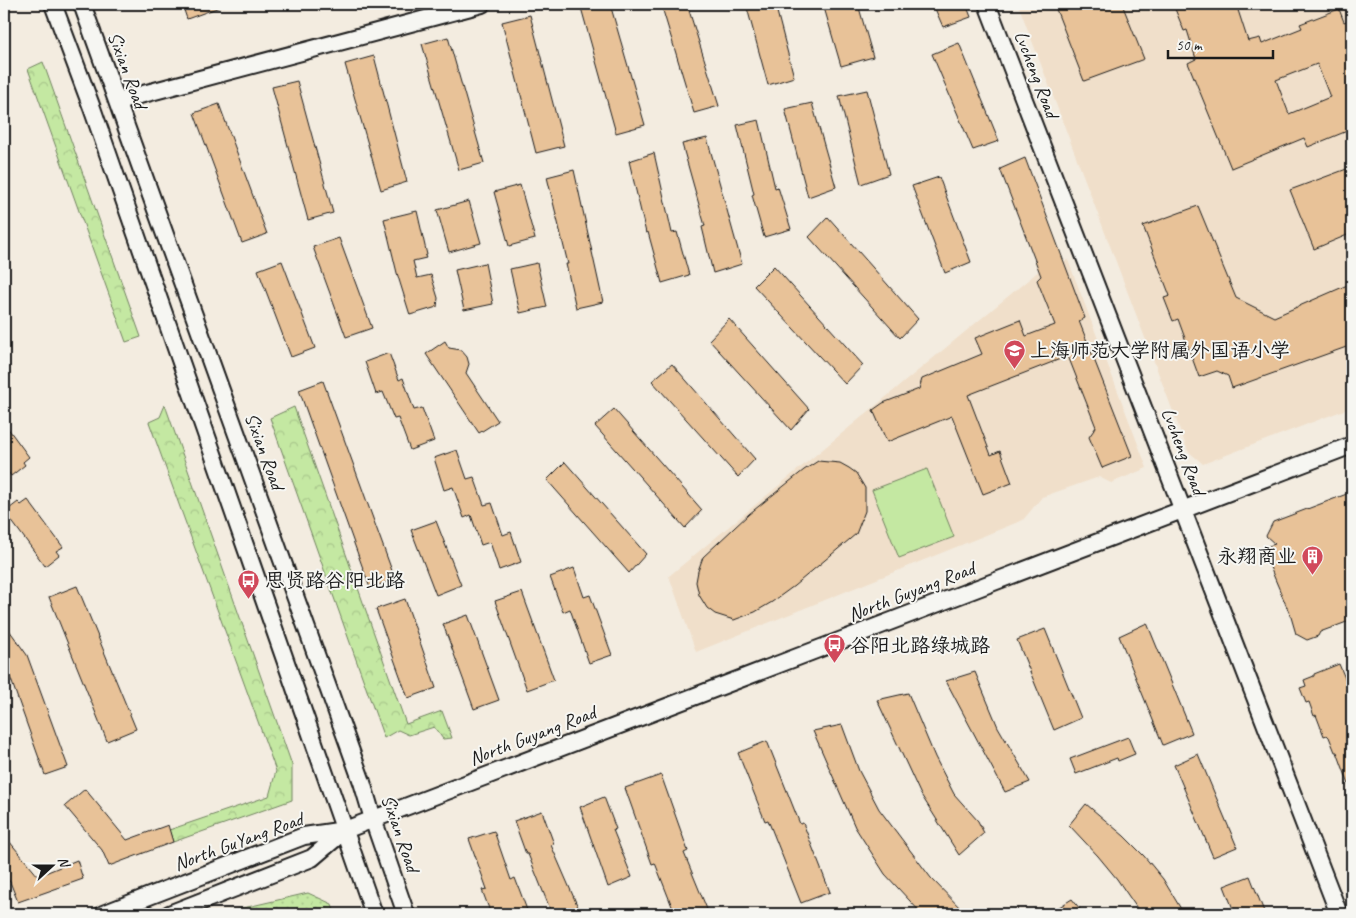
<svg xmlns="http://www.w3.org/2000/svg" width="1356" height="918" viewBox="0 0 1356 918" font-family="Caveat,'LXGW WenKai TC',sans-serif">
  <style>
    .built { fill: #f0dfca }
    .green { fill: url(#green-dots); stroke: #70825f }
    .forest { fill: url(#forest-crowns); stroke: #70825f }
    .pitch { fill: #c4e8a2; stroke: #70825f }
    .building { fill: #e8c298; stroke: #1c1c1c; fill-rule: evenodd }
    .lines { fill: none; stroke-linecap: round; stroke-linejoin: round }
    .secondary-casing { stroke: #1c1c1c; stroke-width: 20 }
    .secondary { stroke: #f6f6f2; stroke-width: 16 }
    .labels { text-anchor: middle; stroke-width: 4; stroke-linejoin: round; paint-order: stroke }
    .street-label { font-size: 20px; fill: #1c1c1c; stroke: #f6f6f2 }
    .poi-label { font-size: 20px; fill: #1c1c1c; stroke: #f6f6f2; text-anchor: start }
  </style>
  <defs>
    <pattern id="green-dots" width="8" height="8" patternUnits="userSpaceOnUse" patternTransform="scale(1.25)"><rect width="8" height="8" fill="#c4e8a2"/><path d="M2 2h.1M6 6h.1" fill="none" stroke="#a8c68b" stroke-width="1.8" stroke-linecap="round"/></pattern>
    <pattern id="forest-crowns" width="20" height="18" patternUnits="userSpaceOnUse" patternTransform="scale(1.25)"><rect width="20" height="18" fill="#c4e8a2"/><path d="M2 6a3 3 0 1 1 6 0M12 15a3 3 0 1 1 6 0" fill="none" stroke="#a8c68b"/></pattern>
  </defs>
  <rect width="100%" height="100%" fill="#f3ece0"/>
  <filter id="ink" filterUnits="userSpaceOnUse"><feTurbulence type="fractalNoise" baseFrequency=".02" numOctaves="2"/><feDisplacementMap in="SourceGraphic" scale="10" xChannelSelector="R" yChannelSelector="G"/><feConvolveMatrix kernelMatrix="1 2 1 2 8 2 1 2 1" color-interpolation-filters="sRGB"/></filter>
  <g filter="url(#ink)">
    <path class="built" d="M1018,4H1352V407L1203,464L1188,451Z
      M1068,260L1147,468L1111,483L1099,477L1042,497L1023,520L696,652L669,576L1040,270Z"/>
    <path class="green" d="M308,893L332,904L335,914H227L226,912Z"/>
    <path class="forest" d="M43,62L141,337L126,342L28,69Z
      M165,405L292,765V800L173,842L169,830L269,796L276,771L149,422L160,417Z
      M294,407L406,724L442,711L452,738L443,739L434,727L409,735L398,730L384,738L270,418Z"/>
    <path class="pitch" d="M927,469L954,537L899,558L872,490Z"/>
    <path class="building" d="M182,4H225V5L187,19Z
      M580,4H610L645,125L616,133Z
      M661,4H687L719,106L694,113Z
      M746,4H775L794,77L768,85Z
      M823,4H858L873,57L841,66Z
      M933,4H966L971,17L943,27Z
      M1054,4H1122L1144,59L1084,81Z
      M1173,4H1236L1248,41L1260,38L1262,44L1302,28L1300,24L1339,9L1344,22L1352,19V129L1308,147L1304,138L1231,168L1188,63L1196,59L1187,30L1184,31ZM1317,64L1330,97L1289,114L1276,80Z
      M530,15L564,146L536,153L502,22Z
      M448,37L484,163L459,170L422,44Z
      M959,43L999,141L973,150L932,54Z
      M374,56L407,182L381,190L345,64Z
      M297,81L333,213L308,220L272,87Z
      M867,90L889,174L861,184L839,96Z
      M812,103L836,187L808,197L785,109Z
      M219,104L267,234L242,243L194,113Z
      M759,120L775,188L778,187L791,229L764,237L752,195L754,194L737,125Z
      M707,138L742,264L713,273L702,227L705,226L682,144Z
      M654,153L672,233L677,232L689,275L662,283L648,232L646,233L629,161Z
      M1025,158L1085,318L1079,321L1132,456L1102,468L1089,437L1096,427L1068,356L968,395L991,455L1000,451L1012,483L983,494L952,416L887,442L873,410L883,403L919,389L922,379L982,354L975,338L1020,320L1026,336L1055,325L1037,280L1041,276L1000,169Z
      M1352,167V233L1314,249L1290,190Z
      M574,170L603,302L576,308L566,264H568L547,177Z
      M939,177L971,262L945,273L912,186Z
      M520,185L535,239L509,246L494,192Z
      M469,201L481,243L449,252L437,210Z
      M1198,206L1236,298L1274,317L1352,283V345L1232,388L1228,376L1217,371L1199,377L1178,319L1173,321L1164,298L1170,296L1143,226Z
      M417,211L427,255L425,256L426,258L413,261L417,278L431,275L438,298L437,307L410,315L397,273L384,219Z
      M828,217L918,319L900,338L809,237Z
      M339,238L372,328L346,337L313,247Z
      M282,261L315,348L291,357L258,270Z
      M485,263L493,304L464,310L455,270Z
      M537,263L547,307L520,313L510,269Z
      M774,266L863,365L845,384L754,286Z
      M729,319L809,409L791,430L709,340Z
      M445,341L449,348L461,350L467,357L469,364L466,373L498,421L479,433L426,354Z
      M389,353L399,380L403,378L414,410L422,408L434,441L410,450L398,418L394,419L383,392L376,394L365,362Z
      M672,364L755,459L738,477L652,381Z
      M323,381L395,579L370,588L299,390Z
      M614,409L702,510L685,528L595,426Z
      M4,423L29,457L23,462L25,465L11,476L4,466Z
      M457,450L467,479L474,477L484,505L492,503L503,535L511,532L521,562L499,570L490,542L481,545L471,515L464,518L453,487L444,490L434,458Z
      M818,461L840,463L849,468L856,473L865,488V511L856,534L794,586L772,602L755,612L734,620L715,614L707,608L699,595L696,582L698,571L703,557L749,514L804,470Z
      M565,462L646,554L629,573L547,480Z
      M1352,492V620L1320,632L1318,636L1307,640L1296,634L1291,617L1262,548L1275,544L1266,536L1273,522Z
      M28,500L63,547L56,551L59,555L45,566L5,512L18,502L21,505Z
      M436,521L461,585L436,595L411,530Z
      M574,568L584,597L590,595L612,655L589,663L570,609L563,612L550,577Z
      M77,586L136,729L107,741L49,597Z
      M522,592L554,680L527,690L495,601Z
      M405,599L436,688L408,698L376,609Z
      M468,615L499,700L474,709L443,624Z
      M4,623L27,655L68,767L45,775L9,674L4,667Z
      M1147,623L1192,733L1163,745L1119,636Z
      M1045,629L1081,718L1054,730L1017,640Z
      M1339,664L1352,695L1350,696L1352,702L1351,790L1337,752H1335L1329,737L1327,735L1324,736L1316,715L1314,716L1309,702L1306,703L1300,688L1306,686L1304,680L1314,676V674Z
      M975,672L998,727L1030,782L1005,792L946,681Z
      M908,693L935,757L954,794L978,821L984,833L959,855L920,793L877,700Z
      M842,725L859,771L879,809L931,878L966,914H922L885,874L855,827L813,731Z
      M1128,737L1135,754L1118,761L1117,758L1076,774L1070,759Z
      M767,741L800,824L803,823L830,892L801,903L768,820L765,821L738,753Z
      M1198,754L1237,847L1213,857L1174,765Z
      M661,775L688,851L684,853L709,914H675L655,863L652,864L625,788Z
      M85,789L127,840L168,825L173,842L109,866L102,850L65,806Z
      M604,797L616,829L613,830L632,877L608,887L580,807Z
      M1086,804L1124,836L1144,856L1163,879L1184,914H1141L1117,879L1098,856L1069,825Z
      M542,811L554,844L551,845L581,914H552L528,854H526L514,821Z
      M494,831L511,880L515,878L527,910L517,914H491L482,890L487,889L469,839Z
      M4,835L38,876L77,860L83,879L18,902L10,882L4,874Z
      M1250,876L1265,914H1235L1224,886Z
      M1072,899L1084,914H1048Z"/>
    <g class="lines">
      <defs>
        <path id="secondary" d="M53,4L92,108L374,914
          M82,4L362,782L373,819L406,914
          M987,4L1339,914
          M117,101L482,4
          M103,914L304,836L345,830L1352,445
          M169,914L312,858L345,830"/>
      </defs>
      <use href="#secondary" class="secondary-casing"/>
      <use href="#secondary" class="secondary"/>
    </g>
  </g>
  <defs>
    <symbol id="school-pin" viewBox="-11 -11 22 30"><path d="M0 17L-7.5 6A9.5 9.5 0 1 1 7.5 6Z" fill="#d1495b" stroke="#f6f6f2"/><path d="M0-5L7-2L0 1L-7-2ZM-4 1L0 2.5L4 1V4Q0 6-4 4Z" fill="#fff"/></symbol>
    <symbol id="building-pin" viewBox="-11 -11 22 30"><path d="M0 17L-7.5 6A9.5 9.5 0 1 1 7.5 6Z" fill="#d1495b" stroke="#f6f6f2"/><path d="M-4-6H4V6H1V3H-1V6H-4ZM-2.5-4.3h1.7v1.8h-1.7ZM.8-4.3h1.7v1.8H.8ZM-2.5-1h1.7V.8h-1.7ZM.8-1h1.7V.8H.8Z" fill="#fff"/></symbol>
    <symbol id="bus-pin" viewBox="-11 -11 22 30"><path d="M0 17L-7.5 6A9.5 9.5 0 1 1 7.5 6Z" fill="#d1495b" stroke="#f6f6f2"/><path d="M-5-6H5V4H4V6H2V4H-2V6H-4V4H-5ZM-3.5-4V0h7V-4ZM-3.5 1.2v1.5H-2V1.2ZM2 1.2v1.5H3.5V1.2Z" fill="#fff"/></symbol>
  </defs>
  <g fill-rule="evenodd">
    <use href="#school-pin" x="1002" y="338" width="25" height="34"/>
    <use href="#building-pin" x="1300" y="544" width="25" height="34"/>
    <use href="#bus-pin" x="236" y="568" width="25" height="34"/>
    <use href="#bus-pin" x="822" y="632" width="25" height="34"/>
  </g>
  <g class="labels">
    <g class="street-label">
      <text transform="translate(128 70) rotate(70)" y="7">Sixian Road</text>
      <text transform="translate(1037 74) rotate(69)" y="7">Lvcheng Road</text>
      <text transform="translate(265 451) rotate(70)" y="7">Sixian Road</text>
      <text transform="translate(1184 451) rotate(69)" y="7">Lvcheng Road</text>
      <text transform="translate(911 591) rotate(-21)" y="7">North Guyang Road</text>
      <text transform="translate(532 735) rotate(-21)" y="7">North Guyang Road</text>
      <text transform="translate(401 833) rotate(71)" y="7">Sixian Road</text>
      <text transform="translate(238 841) rotate(-20)" y="7">North GuYang Road</text>
    </g>
    <g class="poi-label">
      <text x="1030" y="357">上海师范大学附属外国语小学</text>
      <text x="1297" y="563" text-anchor="end">永翔商业</text>
      <text x="265" y="587">思贤路谷阳北路</text>
      <text x="850" y="652">谷阳北路绿城路</text>
    </g>
  </g>
  <rect width="1356" height="918" fill="none" stroke="#f6f6f2" stroke-width="20"/>
  <rect x="10" y="10" width="1336" height="898" fill="none" stroke="#1c1c1c" stroke-width="2" filter="url(#ink)"/>
  <g transform="translate(52 866) rotate(69)" stroke="#f6f6f2" stroke-width="4" paint-order="stroke">
  <path d="M0-4L9 19L0 12L-9 19Z" fill="#1c1c1c"/>
  <text y="-8" font-size="14" font-weight="bold" text-anchor="middle" fill="#1c1c1c">N</text>
  </g>
  <path d="M1168 50v8h105v-8" fill="none" stroke="#1c1c1c" stroke-width="2.5"/>
  <text x="1176" y="50" font-size="15" fill="#1c1c1c" stroke="#f6f6f2" stroke-width="4" paint-order="stroke">50 m</text>
</svg>
